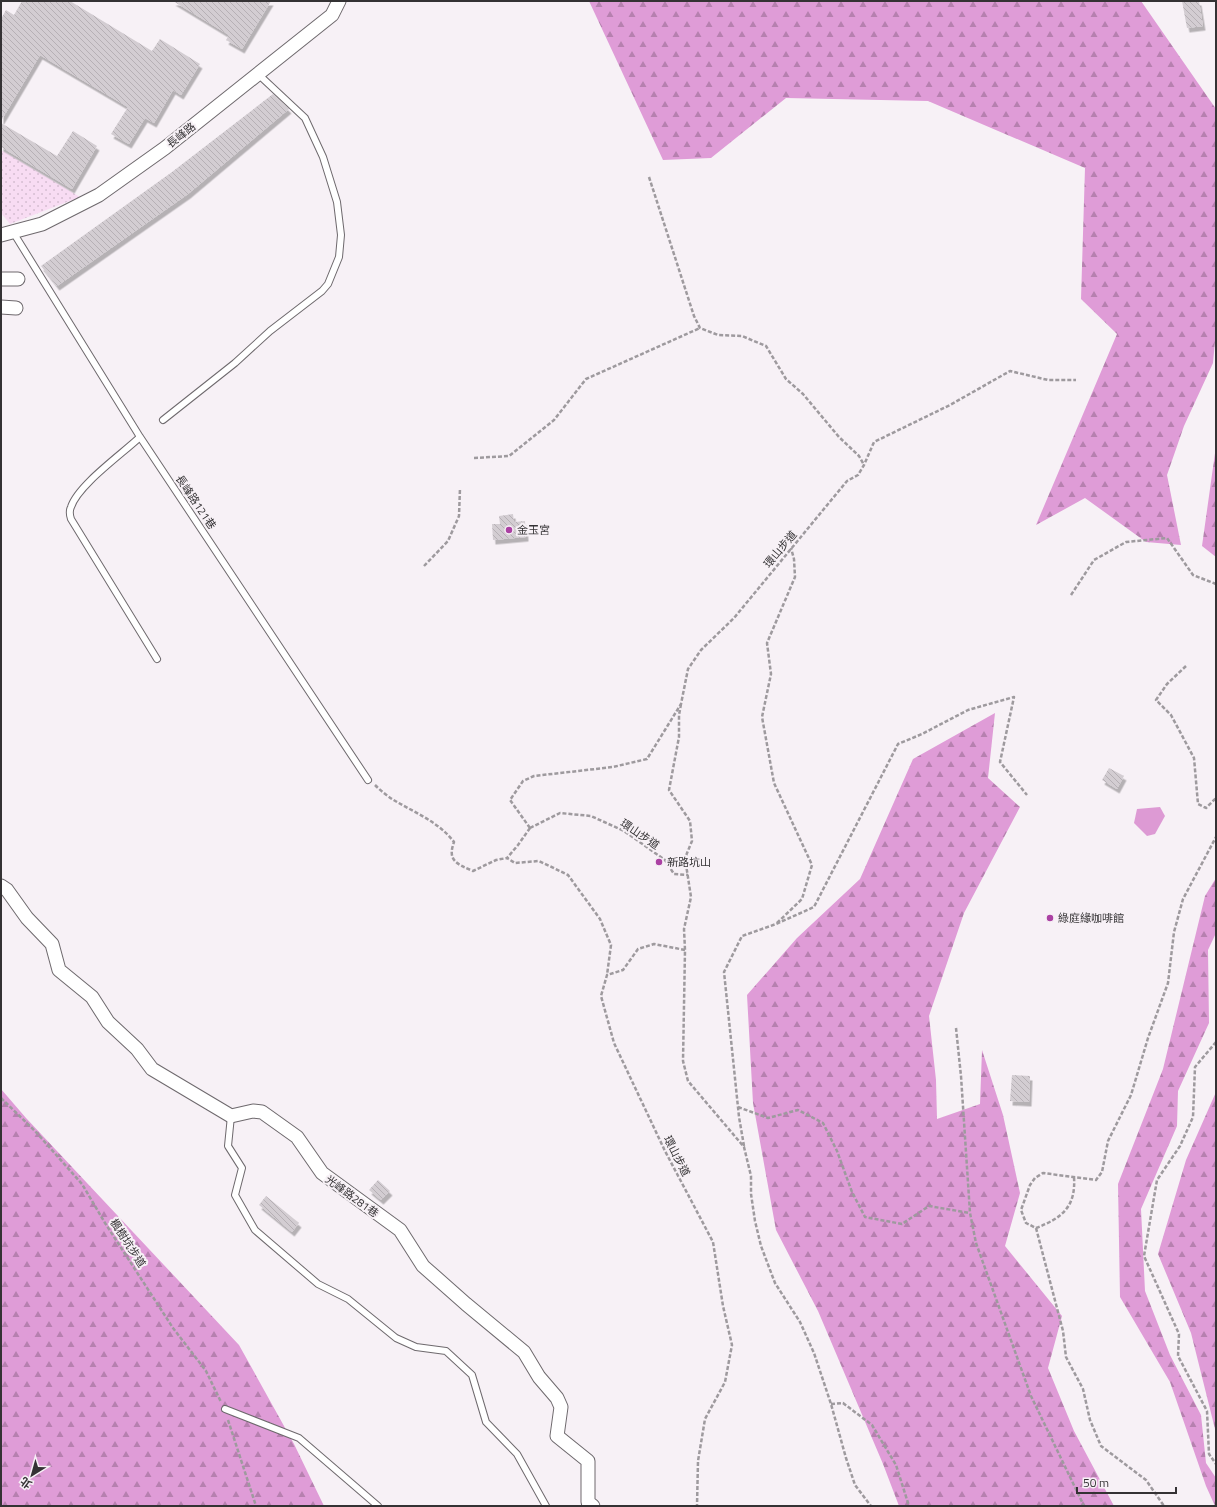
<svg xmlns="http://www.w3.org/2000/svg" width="1217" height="1507" viewBox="0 0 1217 1507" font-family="'Titillium Web','Noto Sans TC',sans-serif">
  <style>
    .forest { fill: url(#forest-firs) }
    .park { fill: url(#park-dots) }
    .water { fill: #dd9ad4 }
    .building { fill: url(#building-back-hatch); filter: url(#shadow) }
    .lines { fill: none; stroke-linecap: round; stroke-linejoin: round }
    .lane-casing { stroke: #6e696d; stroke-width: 8 }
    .street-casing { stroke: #6e696d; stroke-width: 15 }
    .path { stroke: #9e9a9e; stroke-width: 2.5; stroke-dasharray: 4 2; stroke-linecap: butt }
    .lane { stroke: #fff; stroke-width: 6 }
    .street { stroke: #fff; stroke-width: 13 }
    .poi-dot { fill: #ab41a3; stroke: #f7f1f6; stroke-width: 1.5 }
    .labels { text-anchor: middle; stroke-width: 4; stroke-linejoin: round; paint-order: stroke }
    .street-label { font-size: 11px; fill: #343234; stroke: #f7f1f6 }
    .poi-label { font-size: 11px; fill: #343234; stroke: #f7f1f6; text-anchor: start }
  </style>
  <defs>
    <pattern id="forest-firs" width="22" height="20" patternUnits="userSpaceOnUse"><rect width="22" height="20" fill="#df9cd7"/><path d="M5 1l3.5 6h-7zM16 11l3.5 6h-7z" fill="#b680af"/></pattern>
    <pattern id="park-dots" width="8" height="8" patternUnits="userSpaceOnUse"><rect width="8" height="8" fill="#f8dcf3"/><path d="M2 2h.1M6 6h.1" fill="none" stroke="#d5bdd1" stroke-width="1.8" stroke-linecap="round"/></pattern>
    <pattern id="building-back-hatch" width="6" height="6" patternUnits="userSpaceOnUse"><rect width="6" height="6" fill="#d3cdd2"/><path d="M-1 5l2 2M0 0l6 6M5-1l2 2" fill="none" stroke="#b6b0b5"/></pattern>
    <filter id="shadow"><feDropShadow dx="2.5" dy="4.5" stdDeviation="0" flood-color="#0004"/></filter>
  </defs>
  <rect width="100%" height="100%" fill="#f7f1f6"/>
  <path class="forest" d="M589,1H1141L1216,109V331L1213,363L1184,426L1167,475L1181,545L1146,542L1085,498L1036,525L1117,334L1081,299L1085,168L928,101L786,98L711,158L663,160Z
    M1216,446V557L1202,546Z
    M995,713L988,778L1020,807L964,913L929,1016L936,1080L937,1119L980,1104L982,1050L1003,1115L1020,1193L1005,1246L1062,1316L1048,1368L1074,1431L1114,1506H899L883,1464L818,1311L776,1230L753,1103L747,995L797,938L860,879L913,759Z
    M1216,878V933L1208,950L1209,1023L1178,1091L1177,1126L1141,1209L1145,1291L1170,1355L1201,1415L1206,1463L1216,1478L1215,1506L1206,1486L1170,1382L1120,1297L1118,1184L1163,1069L1205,896Z
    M1,1089L26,1118L239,1345L294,1444L324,1506H1Z
    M1216,1092V1433L1191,1333L1158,1254L1186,1160Z"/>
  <path class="park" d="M1,150L80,197L10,224L1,213Z"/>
  <path class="water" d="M1160,807L1165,816L1155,834L1147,836L1134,823L1137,809Z"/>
  <path class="building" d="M22,1H70L152,51L160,39L200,64L181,95L173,90L154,123L145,118L129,144L111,134L128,107L40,55L1,121V19L6,10L14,15Z
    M173,1H271L242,49L226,40L229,35Z
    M1182,1H1199L1203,26L1187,28Z
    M273,94L289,109L188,194L57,286L41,266L172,172Z
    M1,123L57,156L73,131L97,146L72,189L1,147Z
    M513,514L514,522L525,521L526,537L493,540L492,524H500L499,516Z
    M1109,768L1124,776L1117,789L1102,780Z
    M1012,1075L1030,1076L1029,1102L1010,1101Z
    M378,1180L390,1191L381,1200L369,1190Z
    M266,1196L299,1223L292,1232L259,1205Z"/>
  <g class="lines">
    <defs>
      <path id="lane" d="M13,232L140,437L368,780
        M163,420L235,363L270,331L322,291L328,284L339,257L341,235L337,202L323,157L305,118L258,74
        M140,437C122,454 78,485 71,507C69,511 70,516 71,519L157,659
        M231,1116L228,1146L242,1168L235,1195L255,1230L318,1284L348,1299L396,1338L416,1347L446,1351L472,1375L486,1422L517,1454L546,1506
        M225,1409L299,1438L378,1506"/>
      <path id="street" d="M1,235L42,224L99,195L165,148L332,15L339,1
        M1,279H18
        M1,307L16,308
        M1,886L7,890L27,918L52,944L59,970L92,997L108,1022L137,1049L152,1069L231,1116L253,1111L262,1112L297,1137L322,1173L400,1230L423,1266L466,1304L524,1352L539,1377L557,1398L561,1407L557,1436L588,1461V1502L593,1506"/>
    </defs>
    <use href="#lane" class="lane-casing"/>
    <use href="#street" class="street-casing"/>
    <path class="path" d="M649,177L694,316L700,328L718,335L742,336L766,346L786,379L803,394L839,437L859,456L864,465
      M474,458L509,456L554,420L586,379L700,328
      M424,566L448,541L459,516L460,488
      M1071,595L1094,560L1126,542L1167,538L1193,575L1216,584
      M1186,666L1167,684L1156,700L1171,715L1194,758L1198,804L1206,808L1216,798
      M681,704L679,715V737L669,790L690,821L692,841L685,858L691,897L684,929L685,950L683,1061L688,1081L744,1147L751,1176V1194L755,1221L761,1246L775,1283L800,1322L814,1353L831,1404L846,1458L855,1485L871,1506
      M375,785C380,790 386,795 392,799C413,812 438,821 454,842C447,861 457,864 473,871L496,860L507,858
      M530,828L510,800L523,781L534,776L613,767L647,759L681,704L688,669L701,650L734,618L847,481L858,475L864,465L874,442L950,405L1010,371L1048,380H1076
      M530,828L518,845L507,858L515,863L539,861L568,875L600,919L611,945L607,975
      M530,828L560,813L591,816L624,831L665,860L674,874L688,875
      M777,923L802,899L812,865L774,783L762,717L771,674L767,643L795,577L794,559L791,548
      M685,950L654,944L638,949L623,970L607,975L601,996L614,1043L665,1151L713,1242L723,1306L732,1345L725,1382L705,1419L698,1461L697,1506
      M956,1028L961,1076L970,1213L976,1243L1031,1396L1084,1506
      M1216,1042L1195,1067L1193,1117L1180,1146L1157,1180L1144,1256L1179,1334L1178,1356L1207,1411L1209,1454L1216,1464
      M1,1098L35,1131L82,1184L105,1223L173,1328L206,1371L221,1402
      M738,1107L768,1118L798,1110L823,1123L837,1151L852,1192L865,1217L902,1224L929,1206L970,1213
      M744,1146L739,1117L724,972L742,936L776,924L814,907L898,744L922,734L968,710L1014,697L1000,762L1027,795
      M1074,1177C1076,1207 1062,1218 1036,1228L1026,1223L1021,1210L1030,1185L1035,1178L1043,1173L1096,1180L1102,1172L1108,1141L1131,1095L1148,1038L1168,983L1174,932L1183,899L1216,837
      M1036,1228L1063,1331L1066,1357L1083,1389L1090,1420L1101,1446L1146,1480L1164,1506
      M831,1404L843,1403L872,1425L896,1465L909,1506
      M228,1420L256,1506"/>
    <use href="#lane" class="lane"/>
    <use href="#street" class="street"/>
  </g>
  <g class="poi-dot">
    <circle cx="509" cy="530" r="4"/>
    <circle cx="659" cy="862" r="4"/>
    <circle cx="1050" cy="918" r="4"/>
  </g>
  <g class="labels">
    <g class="street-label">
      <text transform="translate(181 135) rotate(-38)" y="4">長峰路</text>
      <text transform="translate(196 502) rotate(56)" y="4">長峰路121巷</text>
      <text transform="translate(780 549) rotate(-50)" y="4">環山步道</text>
      <text transform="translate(640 834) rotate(34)" y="4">環山步道</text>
      <text transform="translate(677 1156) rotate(63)" y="4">環山步道</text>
      <text transform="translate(352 1196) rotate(36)" y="4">光峰路281巷</text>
      <text transform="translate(128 1243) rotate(57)" y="4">楓樹坑步道</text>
    </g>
    <g class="poi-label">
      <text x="517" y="534">金玉宮</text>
      <text x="667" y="866">新路坑山</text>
      <text x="1058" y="922">綠庭緣咖啡館</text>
    </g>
  </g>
  <rect width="1217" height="1507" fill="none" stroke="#343234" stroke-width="4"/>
  <g transform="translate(32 1475) rotate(217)" stroke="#f7f1f6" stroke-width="3" paint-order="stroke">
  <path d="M0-3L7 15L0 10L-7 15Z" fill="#343234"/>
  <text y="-6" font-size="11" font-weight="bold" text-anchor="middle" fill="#343234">北</text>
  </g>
  <path d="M1077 1487v6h99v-6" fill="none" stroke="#343234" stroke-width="2"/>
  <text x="1083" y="1487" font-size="12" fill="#343234" stroke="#f7f1f6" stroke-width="3" paint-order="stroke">50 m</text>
</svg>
